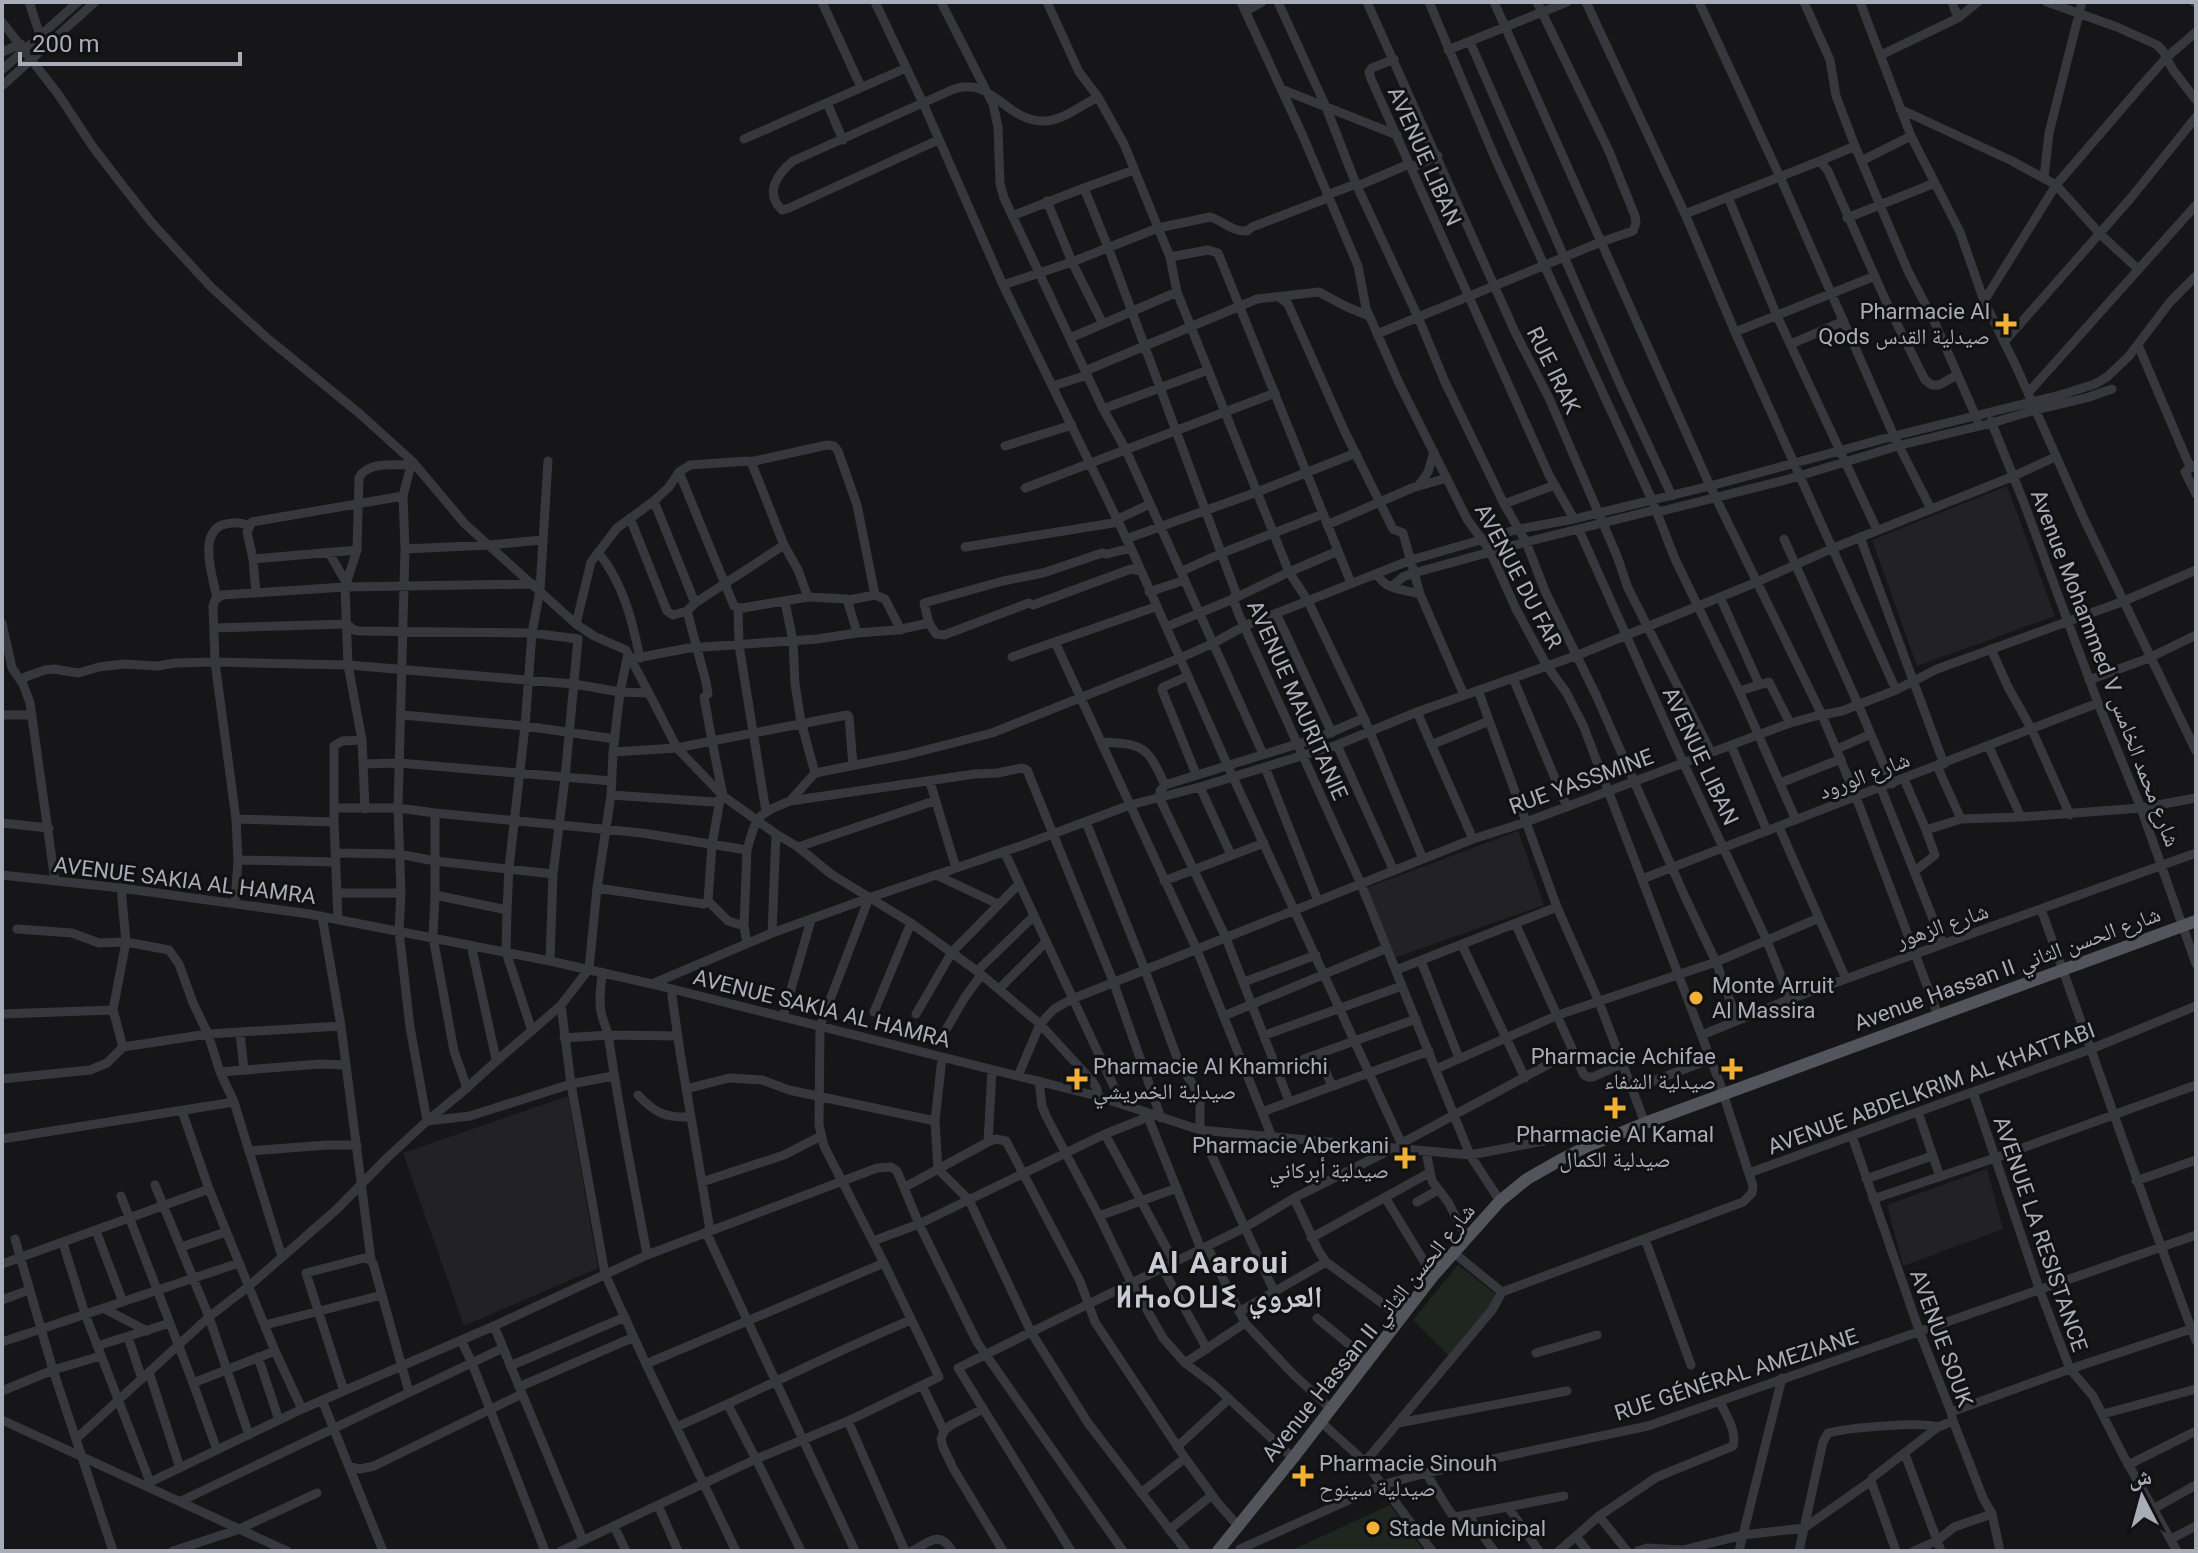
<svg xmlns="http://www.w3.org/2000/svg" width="2198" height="1553" viewBox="0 0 2198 1553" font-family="Roboto,'Noto Naskh Arabic','Noto Sans Tifinagh',sans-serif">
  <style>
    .built { fill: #222225 }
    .green { fill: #1e261f }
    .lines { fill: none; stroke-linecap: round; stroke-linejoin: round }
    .minor { stroke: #37383d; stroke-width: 9 }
    .major { stroke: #53555c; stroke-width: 12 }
    .poi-dot { fill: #f2b134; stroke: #111113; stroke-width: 3 }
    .labels { text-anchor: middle; stroke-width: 6; stroke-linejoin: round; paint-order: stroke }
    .street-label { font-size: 22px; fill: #a8adb8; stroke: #111113 }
    .poi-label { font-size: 22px; fill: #a8adb8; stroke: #111113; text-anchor: start }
    .district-label { font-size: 30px; font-weight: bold; letter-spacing: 2px; fill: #c9ccd4; stroke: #111113 }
  </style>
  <rect width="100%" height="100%" fill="#161618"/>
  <path class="built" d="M2007,486L2055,616L1917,666L1872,540Z
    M1518,831L1544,905L1394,958L1366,888Z
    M568,1096L598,1268L464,1326L403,1153Z
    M1987,1169L2003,1229L1903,1266L1887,1205Z"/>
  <path class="green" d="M1458,1265L1498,1296L1449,1356L1413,1320Z
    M1390,1505L1424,1551H1290Z"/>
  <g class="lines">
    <path class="minor" d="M29,2L40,35
      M822,2L861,87
      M875,2L923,103L1003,285L1131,548L1227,764L1404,1149
      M941,2L993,104L998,127L1000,184L1004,198L1103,409L1125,448L1263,754
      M1047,2L1079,72L1098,97L1124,144L1170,257L1177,292L1289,572L1338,551
      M1241,2L1302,134L1358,266L1366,308L1398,381L1467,519L1490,551L1516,609L1547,666L1566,692L1583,725L1719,1081L1753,1186L1752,1193L1743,1202L1502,1292L1492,1310L1365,1462
      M1278,2L1326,107L1356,184L1418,317L1445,382L1504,504L1526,542L1545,591L1596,695L1685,897L1716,962L1737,1020
      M1367,2L1515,332L1549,398L1617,556L1628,588L1711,752
      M1429,2L1495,158L1652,500L1675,559L1739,691L1796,820
      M1494,2L1710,486L1822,715L1856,797L1938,1015
      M1586,2L1685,214L1735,332L1896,690
      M1699,2L1780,177L1894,436L1931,509
      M1804,2L1830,60L1836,96L1855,146L1908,271L1935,323L1977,419
      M1860,2L1911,136L1960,232L1984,301L2016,366L2084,519L2196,751
      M1952,2L1958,18
      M2047,2L2117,27L2157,45L2163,51L2173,70L2196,100
      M2194,2L2196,3
      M1246,11L1262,2
      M2,22L58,94L93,147L123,186L152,223L211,287L267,338L360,414L412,461L465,524L576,624L594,636L626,650L649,693
      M1470,42L1618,380L1672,496
      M1448,50L1567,2
      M2,52L21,44
      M1881,55L1958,18L1978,2
      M1394,59L1372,68L1369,72L1371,79L1549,475L1574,519
      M2,70L78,2
      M2,86L95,2
      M1281,89L1397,135
      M827,103L843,140
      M1900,109L2012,161L2056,185L2100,234L2138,269
      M744,139L906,68
      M938,140L789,208L782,210C764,193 777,174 793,161L954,89C994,76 1005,123 1046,121C1063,120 1082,105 1098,97
      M1820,161L1855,146
      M1861,161L1911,136
      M2044,178L2049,133L2082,2
      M1084,188L1134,170
      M1728,197L1777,316L1877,530
      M1047,201L1072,262L1103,324
      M1685,214L1820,161L1828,171L1889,308L1925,380L1932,385H1939L1957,375
      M1012,216L1084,188L1108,247L1236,593L1233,599L1239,615L1361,884L1470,1155L1500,1201
      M1847,218L1935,183
      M1170,257L1208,250L1218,253L1351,583
      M1003,285L1072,262L1158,228L1210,217C1224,221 1232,232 1247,231L1252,227L1325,199L1327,195L1356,184L1360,185L1409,164L1415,166L1438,156
      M1279,297L1288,304L1344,430L1393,529L1403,533L1420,594
      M1984,301L2056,185L2142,85L2167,57L2196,32
      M1735,332L1875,276
      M1377,334L1601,242L1633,231L1636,223L1635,216L1609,151L1537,2
      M1070,338L1177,292
      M2004,342L2130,199L2196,117
      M1791,344L1844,321
      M2138,345L2190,467
      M1085,371L1257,299L1319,292L1345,306L1369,316
      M1053,386L1087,375
      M2028,393L2196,205
      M1103,409L1208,370
      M1991,421L2024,503L2098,703L2141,808L2196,964
      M1005,446L1072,425
      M412,461L403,496L405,549L398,808L401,893L399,931L410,1027L427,1121L467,1088
      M750,462L827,445L834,446L838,451L857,505L875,595L849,600
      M2195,465L2185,472L2196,494
      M679,472L734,606L742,608L808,597
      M1419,485L1428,472L1434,452
      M1025,488L1275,393
      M654,501L695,603
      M1504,504L1555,485
      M630,518L667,611L673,615L687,611
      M1327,525L1412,488L1447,478
      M1579,530L1683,762L1767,941L1790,999
      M1860,537L1944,764
      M1126,539L1257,492L1356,453
      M1784,539L1858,704L1892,784
      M965,547L1113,523L1116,520L1150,504
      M1131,548L1107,554L1102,553L1043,573L1003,581L924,603L929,623L936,634L944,635L1029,603L1033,605L1131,569L1141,571
      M405,549L489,545L542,540
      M598,552C623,583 632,619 640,658
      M329,553L346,582
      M253,559L357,550
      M1182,571L1222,553L1323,514
      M1377,574C1386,591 1403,589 1420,594L1464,695
      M1391,587L1403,577L1414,573L1526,542L1655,510L1662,511L1789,479L1901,445L1992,423L2035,410L2089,397L2112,389
      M1149,592L1185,580
      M256,593L253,559L247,532L252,522L403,496
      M875,595L885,599L901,630
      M1720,597L1759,684
      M217,598C213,578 198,535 222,525C231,522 240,522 248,525
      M785,602L793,641L795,684L801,722L815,773
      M738,608L739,645L766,812
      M1276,613L1332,733
      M2,623L12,668L23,684L30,703L55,881
      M576,624L591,562L617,528L654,501L669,487L679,472L690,465L748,461L752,464L784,545L798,570L808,597L847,599L857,633L897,630L929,623
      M1166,627L1233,599L1289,572L1308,601L1364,718L1423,859
      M214,628L347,624L354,630L359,631L532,633L578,639L565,778L553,874L550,961
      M1055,642L1197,950L1272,1137
      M1991,649L2008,687L2032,730L2070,815
      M628,654L620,692L613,752L611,795L597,888L589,969L561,1005L571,1084L605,1274L646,1364L884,1263
      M1012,657L1155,607
      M631,659L689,648L817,639L857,633
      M1188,676L1163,687L1162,690L1196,774
      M1513,678L1567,807
      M20,679L45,670L54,669L78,673L99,667L124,664L157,666L176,663L215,662L348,665L345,587L357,550L359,478C367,461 395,465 412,465
      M2089,680L2149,658L2196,635
      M1478,690L1557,907L1599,1002L1645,1123
      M1739,691L1769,682L1790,723
      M1417,712L1473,839
      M2,715H32
      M402,715L525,726L615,739
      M1102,742C1144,744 1147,746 1165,785
      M1337,745L1394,871
      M1431,745L1489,721
      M1731,745L1767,831
      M1989,747L2021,817L2141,808L2196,798
      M1837,749L1871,734
      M613,752L677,748L712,741L704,697L708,694L706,682L687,611L695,603L784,545
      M363,764L399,763L612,781
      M1937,766L1961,819
      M1265,767L1318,901
      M1904,779L1926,830
      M930,782L956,868
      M1780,783L1841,759
      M1200,787L1231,855
      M1881,788L1943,944
      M611,795L714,802L720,800
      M790,801L815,773L906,755L992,733L1180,658L1214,643L1244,626L1411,560L1519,529L1574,519L1710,486L1894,436L2060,395L2095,384L2107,377L2129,356L2170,302L2196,276
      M334,808H398L435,813L642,833L747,850L744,926L747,944
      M365,809L362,740L348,665L574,684L620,692L649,693L677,748L723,796L776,834L798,847L831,874L911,923L977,971L1040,1024L1093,1082L1097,1089V1096
      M435,813V895L433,937L454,1051L467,1088C497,1059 530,1033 561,1005
      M236,819L334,822
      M1086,822L1145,970L1179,1063L1198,1093L1200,1102V1130L1274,1291
      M2,823L49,828
      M798,847L934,801
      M747,850C757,815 756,815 790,801L975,774L997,773L1022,768L1027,770L1113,981L1161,1118
      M1004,851L1122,1104
      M336,853L399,854L435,861L553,874
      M238,860L336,862
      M1915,871L1935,855L1926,830L1961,819L2021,817
      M2,875L121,888L309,914L550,961L652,984L1097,1096L1200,1130L1470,1155L1570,1136L1615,1132
      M936,875L998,904
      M1642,879L2098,703
      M1164,881L1264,843
      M597,888L704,904L708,901L712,845L720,800L723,796L712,741L847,715L849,717L853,765
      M338,893H401
      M435,895L507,910
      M708,901L728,921L744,926
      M235,903L238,860L236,819L215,662L213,606L215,600L222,595L345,587L533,584
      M2041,909C2093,1053 2142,1198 2196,1341
      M322,916L341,1026L371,1260
      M1819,918L1846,979
      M338,919L334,822V746L342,741L362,740
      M1516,925L1584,1075L1588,1077H1593L1622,1064
      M17,929L72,933L99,943L126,942L169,950L179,964L193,1003L208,1034L220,1072L234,1102L249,1151L327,1145H357
      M772,933L776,834
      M471,945L496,1059
      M1462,945L1525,1078
      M1421,961L1459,1058
      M1396,970L1557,907
      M977,971L1034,916
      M602,972C601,987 598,1002 602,1016C604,1024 608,1031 609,1040C619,1112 634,1183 647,1255
      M1244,982L1316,955
      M652,984L772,933L869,898L1026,844L1130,805L1200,787L1337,745L1417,712L1578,655L1757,582L1831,549L2014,476L2055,457
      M671,989L680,1052L710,1230
      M999,989L1046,942
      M113,1010L123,1047
      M874,1012L911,923
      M2,1014L113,1010L126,942L121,888
      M916,1014L952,952L1019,884
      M1224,1016L1387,948
      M783,1017L811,920
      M947,1028L965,997L981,975
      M532,1031L506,952L507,910L509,868L525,726L532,633L540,590L548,461
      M240,1033L244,1069
      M1265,1035L1402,986
      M1702,1035L1790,999L2196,853
      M564,1038L609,1035L678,1036
      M1318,1054L1332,1086
      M1304,1059L1416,1019
      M1436,1069L1558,1015L1716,962L1819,918L1779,827
      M220,1072L320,1064L346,1065
      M1018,1076L1040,1024L1054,1009L1072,999L1473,839L1526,822L1790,723L1816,716L1842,711L1896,690L1937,669L2124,601L2196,570
      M2,1079L90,1070L107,1063L123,1047L208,1034L341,1026
      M1039,1081L1042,1106L1046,1116L1099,1216L1131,1282L1163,1338L1185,1363L1213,1384L1293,1458
      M686,1089L729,1078L762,1080L789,1090L935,1121L942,1058
      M1632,1089L1711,1059
      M1973,1092L2040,1291L2070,1369L2093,1396L2123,1455L2177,1551
      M638,1095C655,1113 665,1118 691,1117
      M1289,1101L1226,938L1160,799V791L1165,785L1320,737L1364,718
      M182,1111L209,1189
      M1146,1112L1201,1249
      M1262,1112L1429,1051
      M1918,1112L1940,1177
      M935,1121L938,1169L969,1200L1031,1332L1088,1423L1186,1551
      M1105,1134L1174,1262
      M1852,1136L1920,1333L1951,1412L1953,1421L1983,1498L1992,1514L2000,1551
      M2,1139L234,1102
      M988,1142L992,1070
      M1402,1143L1573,1051
      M249,1151L282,1257
      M1426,1152L1432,1181L1448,1202L1467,1238
      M1749,1173L2091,1049L2196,1006
      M1866,1179L1932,1156
      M2136,1181L2196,1160
      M702,1182L784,1155L821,1136
      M155,1185L209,1317L249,1435
      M905,1187L988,1142L996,1139L1006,1141L1080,1281L1095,1322L1185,1458L1217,1502L1239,1527
      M121,1196L193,1383L217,1450
      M1294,1198L1318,1250L1326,1262L1401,1317
      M1386,1199L1433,1276
      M1873,1199L1995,1158L2196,1085
      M1417,1202L1438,1190
      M1099,1216L1177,1188
      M96,1231L123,1302
      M706,1232L855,1551
      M1311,1238L1429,1173
      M15,1239L53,1370L113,1551
      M1645,1239L1691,1365
      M63,1243L85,1314L150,1482
      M1207,1246L1245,1323L1293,1374L1331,1409
      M181,1247L226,1232
      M1454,1253L1502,1292
      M2,1264L209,1189L275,1351L302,1409L144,1485
      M1162,1267L1207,1349
      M2,1300L29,1290
      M103,1308L147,1331
      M1239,1312L1326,1262
      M1317,1318L1368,1360
      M265,1325L382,1295
      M494,1326L583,1540
      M128,1337L142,1379
      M461,1340L472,1363L545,1551
      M2,1342L239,1263
      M97,1346L170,1323
      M1536,1353L1597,1335
      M258,1357L279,1420
      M1185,1363L1245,1323
      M646,1364L736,1551
      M510,1366L625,1317
      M149,1372L180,1468
      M193,1383L275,1351
      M922,1385L944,1431
      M519,1387L634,1337
      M2,1391L53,1370L101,1356
      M344,1391L306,1273L364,1258L368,1259L373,1263L409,1392
      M322,1400L383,1551
      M728,1405L756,1459L848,1421L939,1377L884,1263L824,1146L819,1125L820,1026L869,898
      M302,1409L494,1326L647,1255L877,1168L891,1167L897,1171L919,1224L873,1241
      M983,1409L951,1425L944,1431L941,1439L943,1447L953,1468L1003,1551
      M1951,1412L2070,1369L2194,1328
      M2103,1414L2196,1389
      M2,1420L287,1551
      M848,1421L905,1551
      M1321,1422L1365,1462L1432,1551
      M1398,1423L1567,1391
      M676,1427C755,1393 831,1353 911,1320
      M76,1439L209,1317L249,1286L336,1210L388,1157L427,1121L470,1116L571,1084L613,1076
      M1177,1447L1229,1399
      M1905,1454L1941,1551
      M2128,1465L2196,1431
      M349,1466L360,1469L374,1466L522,1394
      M1426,1473L1450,1512L1455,1517L1564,1496
      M1871,1481L1896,1551
      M1141,1493L1185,1458
      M181,1501L503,1348
      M1508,1507L1539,1551
      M2153,1509L2196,1485
      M1468,1515L1494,1551
      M1599,1516L1627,1551
      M614,1526L626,1551
      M1169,1530L1212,1495
      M1576,1536L1587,1551
      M2171,1539L2196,1526
      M1240,1549L1382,1485L1426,1473L1648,1426L2196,1235
      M173,1551L237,1530L317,1493
      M561,1551L658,1505
      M678,1551L658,1505L756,1459L801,1551
      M912,1551C929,1542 940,1530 952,1551
      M1071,1551L958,1368L1244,1228L1294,1198L1394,1148
      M1123,1551L977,1342L919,1224L1105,1134L1148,1117
      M1559,1551L1599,1516L1657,1477L1733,1446C1737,1431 1726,1415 1720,1402
      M1638,1551L1647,1548L1683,1550L1743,1535L1804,1528L1871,1481L1872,1478L1938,1427L1953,1421
      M1739,1551L1782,1378
      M1799,1551L1823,1442L1828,1433C1847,1428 1922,1421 1938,1427
      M1914,1551L1938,1540L1954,1527L1992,1514"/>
    <path class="major" d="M1218,1551L1293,1458L1433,1276L1500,1201L1527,1179L1562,1159L1586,1147L1645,1123L2196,921"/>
  </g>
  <g class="poi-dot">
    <path d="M2002 312h8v8h8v8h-8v8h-8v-8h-8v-8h8z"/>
    <circle cx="1696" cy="998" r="8"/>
    <path d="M1728 1057h8v8h8v8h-8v8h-8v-8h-8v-8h8z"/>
    <path d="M1073 1067h8v8h8v8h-8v8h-8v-8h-8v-8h8z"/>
    <path d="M1611 1096h8v8h8v8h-8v8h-8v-8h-8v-8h8z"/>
    <path d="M1401 1146h8v8h8v8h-8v8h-8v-8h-8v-8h8z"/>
    <path d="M1299 1464h8v8h8v8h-8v8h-8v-8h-8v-8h8z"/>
    <circle cx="1373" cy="1528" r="8"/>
  </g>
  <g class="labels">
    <g class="street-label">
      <text transform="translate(1425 156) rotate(66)" y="8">AVENUE LIBAN</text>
      <text transform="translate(1554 370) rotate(64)" y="8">RUE IRAK</text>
      <text transform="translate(1519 576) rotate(62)" y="8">AVENUE DU FAR</text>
      <text transform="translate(2106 668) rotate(69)" y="8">Avenue Mohammed V شارع محمد الخامس</text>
      <text transform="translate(1298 700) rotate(66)" y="8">AVENUE MAURITANIE</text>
      <text transform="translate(1701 756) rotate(65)" y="8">AVENUE LIBAN</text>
      <text transform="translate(1864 775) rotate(-21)" y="8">شارع الورود</text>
      <text transform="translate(1581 781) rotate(-20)" y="8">RUE YASSMINE</text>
      <text transform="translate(185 880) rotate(7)" y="8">AVENUE SAKIA AL HAMRA</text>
      <text transform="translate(1942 925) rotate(-19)" y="8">شارع الزهور</text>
      <text transform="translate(2007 968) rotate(-20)" y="8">Avenue Hassan II شارع الحسن الثاني</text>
      <text transform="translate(822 1008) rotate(14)" y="8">AVENUE SAKIA AL HAMRA</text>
      <text transform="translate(1931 1088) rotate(-20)" y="8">AVENUE ABDELKRIM AL KHATTABI</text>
      <text transform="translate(2041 1234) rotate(71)" y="8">AVENUE LA RESISTANCE</text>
      <text transform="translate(1368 1332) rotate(-51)" y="8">Avenue Hassan II شارع الحسن الثاني</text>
      <text transform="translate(1942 1338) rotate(70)" y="8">AVENUE SOUK</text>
      <text transform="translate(1736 1374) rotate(-18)" y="8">RUE GÉNÉRAL AMEZIANE</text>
    </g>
    <g class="poi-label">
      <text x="1990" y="319" text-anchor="end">Pharmacie Al<tspan x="1990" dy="25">Qods صيدلية القدس</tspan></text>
      <text x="1712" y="993">Monte Arruit<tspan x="1712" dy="25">Al Massira</tspan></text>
      <text x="1716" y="1064" text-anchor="end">Pharmacie Achifae<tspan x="1716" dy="25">صيدلية الشفاء</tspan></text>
      <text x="1093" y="1074">Pharmacie Al Khamrichi<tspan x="1093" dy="25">صيدلية الخمريشي</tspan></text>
      <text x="1615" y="1142" text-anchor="middle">Pharmacie Al Kamal<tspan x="1615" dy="25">صيدلية الكمال</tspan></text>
      <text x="1389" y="1153" text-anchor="end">Pharmacie Aberkani<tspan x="1389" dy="25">صيدلية أبركاني</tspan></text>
      <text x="1319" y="1471">Pharmacie Sinouh<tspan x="1319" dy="25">صيدلية سينوح</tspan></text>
      <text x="1389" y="1536">Stade Municipal</text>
    </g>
    <g class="district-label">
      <text x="1219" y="1273">Al Aaroui<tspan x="1219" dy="34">ⵍⵄⴰⵔⵡⵉ العروي</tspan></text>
    </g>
  </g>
  <rect width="2198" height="1553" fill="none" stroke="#a8adb8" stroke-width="8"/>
  <g transform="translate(2142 1497) rotate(354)" stroke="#111113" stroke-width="6" paint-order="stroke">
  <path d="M0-6L14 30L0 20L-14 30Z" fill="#a8adb8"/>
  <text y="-12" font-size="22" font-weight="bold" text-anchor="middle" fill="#a8adb8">ش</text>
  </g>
  <path d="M20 52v12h220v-12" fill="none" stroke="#a8adb8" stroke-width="4"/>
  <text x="32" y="52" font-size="24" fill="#a8adb8" stroke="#111113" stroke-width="6" paint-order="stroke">200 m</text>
</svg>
